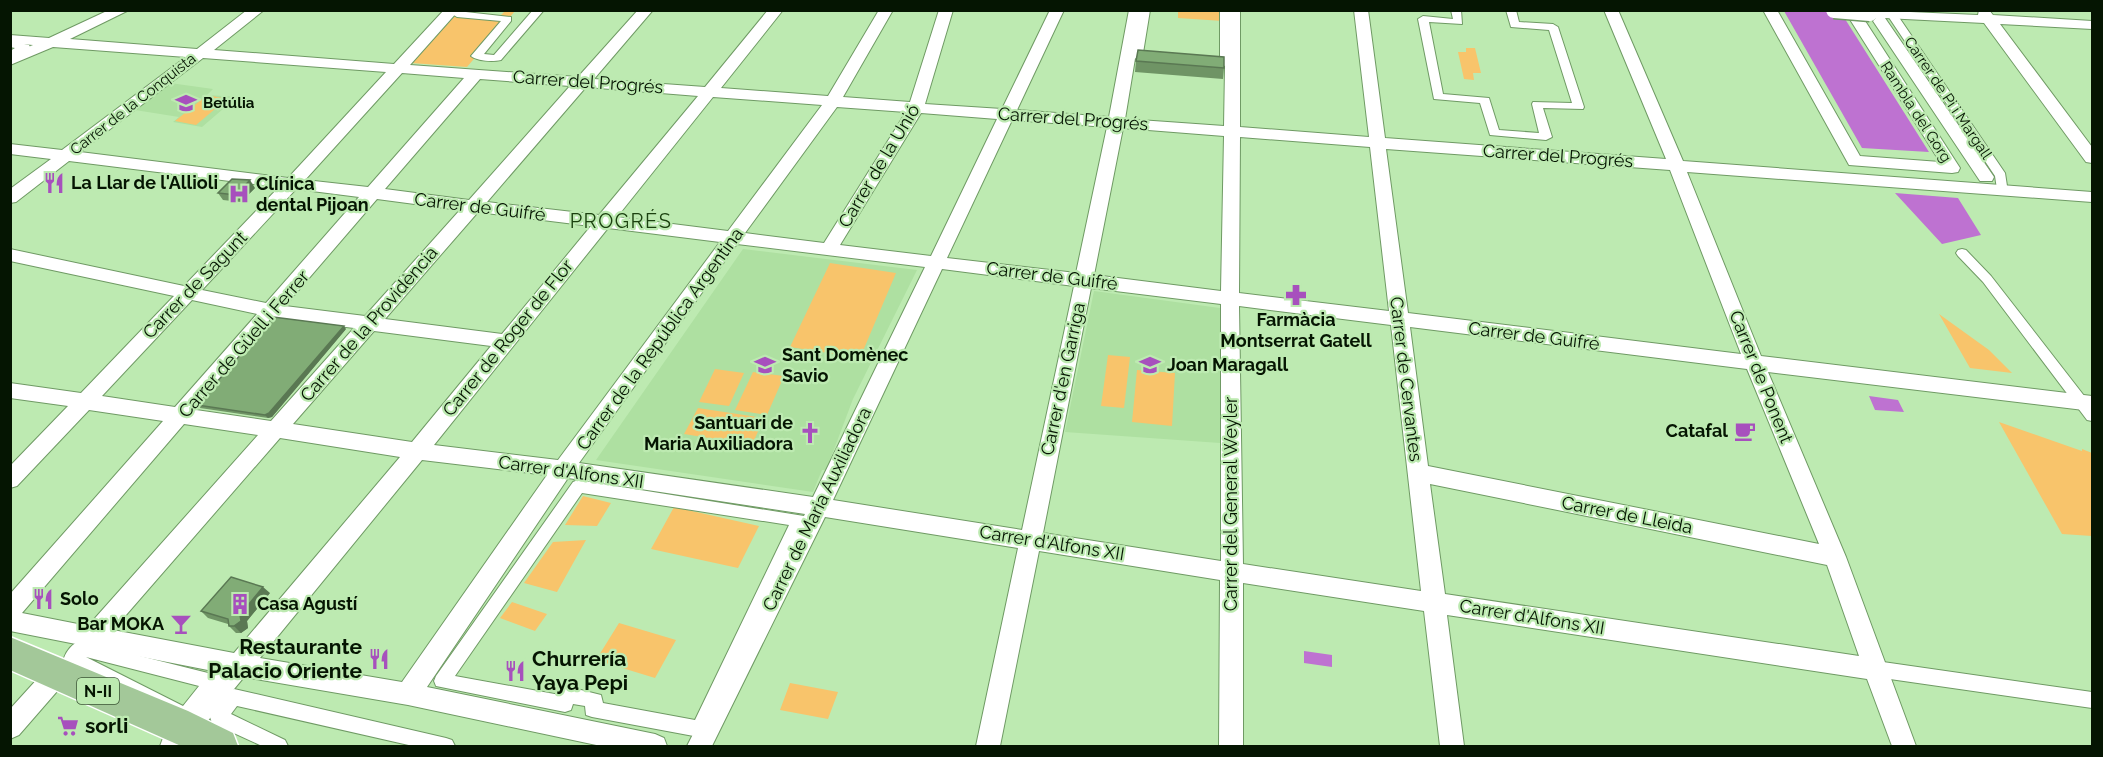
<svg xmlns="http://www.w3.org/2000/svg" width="2103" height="757" viewBox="0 0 2103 757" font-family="Raleway,sans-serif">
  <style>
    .built { fill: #aee0a1 }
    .green { fill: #f8c46b }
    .water { fill: #be72d1 }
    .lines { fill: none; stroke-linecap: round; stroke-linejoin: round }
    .pedestrian-casing { stroke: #6f9a64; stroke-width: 2 }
    .minor-casing { stroke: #6f9a64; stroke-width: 2 }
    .primary-casing { stroke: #fff; stroke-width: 3 }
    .pedestrian { fill: #fff; fill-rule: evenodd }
    .minor { fill: #fff; fill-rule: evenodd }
    .primary { fill: #a3c899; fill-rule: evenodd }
    .minor-bridge-casing { stroke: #6f9a64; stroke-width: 19; stroke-linecap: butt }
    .minor-bridge { stroke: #fff; stroke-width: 16 }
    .wall { fill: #6f9465 }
    .shaded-wall { fill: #5a7853 }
    .building { fill: #81ac76; stroke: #5a7853; stroke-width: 1.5 }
    .labels { text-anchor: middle; stroke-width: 4.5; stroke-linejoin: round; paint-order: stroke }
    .far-street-label { font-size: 15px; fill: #051502; stroke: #bdeab1 }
    .far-poi-label { font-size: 15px; font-weight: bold; fill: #051502; stroke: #bdeab1; text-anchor: start }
    .shield { fill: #bdeab1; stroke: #3c5536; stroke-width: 1.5 }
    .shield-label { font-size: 16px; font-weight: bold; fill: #051502 }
    .street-label { font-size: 18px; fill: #051502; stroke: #bdeab1 }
    .poi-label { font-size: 18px; font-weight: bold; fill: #051502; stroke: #bdeab1; text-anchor: start }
    .neighbourhood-label { font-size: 20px; letter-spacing: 1.5px; fill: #1b410f; stroke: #bdeab1 }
    .near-poi-label { font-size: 21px; font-weight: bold; fill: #051502; stroke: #bdeab1; text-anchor: start }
  </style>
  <rect width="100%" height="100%" fill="#bdeab1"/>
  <path class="built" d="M170,83L213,89L207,95L237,97L202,127L173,122L179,117L135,110Z
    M743,249L917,270L853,399L830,460L825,470H822L813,492L596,460Z
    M1094,291L1220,308V443L1065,432Z"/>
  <path class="green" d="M505,11H515L467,67L411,63L457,14L498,18Z
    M1178,11L1223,12V21L1178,18Z
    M1466,48H1475L1481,73H1473L1474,80L1464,79L1458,52H1466Z
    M207,95L227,99L196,125L175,121Z
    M830,263L896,273L860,358L790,347Z
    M1939,314L1989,350L2012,373L1970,368Z
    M1108,355L1130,357L1124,408L1101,406Z
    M715,369L744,373L729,406L699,402Z
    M1137,370L1175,373L1172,426L1132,422Z
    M753,372L784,376L767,415L735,410Z
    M698,408L764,418L752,445L684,434Z
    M1999,422L2082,451V449L2092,453V536L2062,534Z
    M583,496L611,503L597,526L565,525Z
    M674,507L759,526L738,568L651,549Z
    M586,540L557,592L524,583L553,542Z
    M512,602L547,614L535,631L500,618Z
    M619,623L676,640L655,678L596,660Z
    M790,683L838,692L828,719L780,710Z"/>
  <path class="water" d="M1784,11H1840L1929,152L1862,148Z
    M1895,193L1958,198L1981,235L1942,244Z
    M1869,396L1898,400L1904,412L1875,410Z
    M1304,651L1332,655V667L1304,663Z"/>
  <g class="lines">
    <defs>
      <path id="pedestrian" d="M533,10H544L501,60C492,62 477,61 471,56L501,21L457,17L452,14L457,11L511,17V21L484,54L494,55Z
        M1140,10H1150L1143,53L1152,55L1153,57L1148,60L1133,58L1132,56Z
        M1220,10H1230V63L1225,66L1213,62L1220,59Z
        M1451,10H1461L1462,24L1429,22L1443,94L1489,98L1499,130L1539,133L1532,104L1533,102L1572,103L1549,30L1511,27L1506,10H1516L1519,22L1553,24L1558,27L1584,107L1583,109L1543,108L1552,137L1546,140L1490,135L1480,103L1434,99L1418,19L1423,16L1453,19Z
        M1884,10H1894L2005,173L2007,186L2005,189H1997L1995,176Z
        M10,41L29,45L30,47L10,58V51L15,48L10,47Z
        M1962,249L1966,250L1991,276L2092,406V421L2087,420L1983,282L1958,256L1956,253L1958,250Z
        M578,480L804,516L806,520L705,735L699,737L592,717L586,715L585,706L573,704L571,710L565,712L436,686L434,681L436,676L573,482ZM582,493L789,525L695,720L603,703L601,695L569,687L563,689L560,695L455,676Z
        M80,641L212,674L218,677L220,682L192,722L186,724L66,663L64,658C67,650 72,644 80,641ZM86,657L199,686L183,706Z
        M1876,661L2092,692V708L1876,677L1870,674L1868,669L1870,664Z
        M234,689L446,738L452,740L455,746H413L237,706L231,714L285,740L288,746H262L212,723L210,717C214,707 224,693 234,689Z"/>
      <path id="minor" d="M109,10H129L70,39L197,49L247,10H264L214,50L394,64L444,10H459L410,65L578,77L638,10H653L594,79L705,87L768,10H783L721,88L828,96L879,10H893L843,97L910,102L939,10H953L925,104L1002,109L1050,10H1064L1017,110L1109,117L1129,10H1143L1125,119L1224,126L1226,10H1240V127L1369,137L1354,10H1368L1385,138L1666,159L1604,10H1618L1683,161L2092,192V202L1687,172L1761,356L2092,396V411L1768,372L1846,557L1916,746H1892L1867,679L1447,615L1464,746H1440L1424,611L1243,583V746H1219L1220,580L1039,551L1000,746H976L1018,548L825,517L712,746H687L805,514L568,478L427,687L655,734L664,738L667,746H601L408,705L244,677L187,746H160L163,738L218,672L10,631V594L163,421L89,410L17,486L10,488V466L68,406L10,398V383L81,393L174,296L10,261V249L184,286L279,187L69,161L16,202L10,203V189L51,159L10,154V144L62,150L186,57L53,47L10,65V55L33,45L10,43V35L49,38ZM203,58L386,72L288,178L80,152ZM402,73L464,78L368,187L305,180ZM480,79L570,86L469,200L385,189ZM586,87L698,96L599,215L487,202ZM713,97L822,105L728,231L617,217ZM837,107L906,112L824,243L745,233ZM921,113L997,119L931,256L840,245ZM1012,120L1107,127L1076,273L947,258ZM1123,128L1224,136L1221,291L1094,275ZM1240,137L1370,147L1389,311L1239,293ZM1386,149L1670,170L1741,354L1408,313ZM296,189L359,197L266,303L202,290ZM377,199L460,210L365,316L285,306ZM478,212L591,226L502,334L385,319ZM608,228L720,242L558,460L434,445ZM737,244L925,267L813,497L579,463ZM942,269L1074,286L1022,530L833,500ZM1091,288L1221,304V561L1043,533ZM192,300L257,314L175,407L102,396ZM1239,306L1391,325L1421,591L1243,564ZM275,318L354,328L271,421L196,410ZM1410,327L1747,369L1819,544L1428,466ZM374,331L491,346L412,442L293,424ZM184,424L258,435L88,626L22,613ZM280,438L400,457L234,653L113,630ZM422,460L547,475L402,682L260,658ZM1430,484L1827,565L1859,656L1445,594Z
        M1763,10H1777L1860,156L1940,162L1844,10H1858L1960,168L1958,172L1952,173L1849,165Z
        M1865,10L1978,15L1979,10H1989L1993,15L2092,21V29L2000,24L2092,147V163L2086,162L1984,23L1885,18L1994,177L1992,181H1980L1873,21L1876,18L1865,16L1863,13Z
        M58,662L66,665L70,673L66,681L19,735L10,739V709L50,665Z"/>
      <path id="primary" d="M10,637L188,711L233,733L238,746H181L10,670Z"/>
    </defs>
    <use href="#pedestrian" class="pedestrian-casing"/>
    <use href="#minor" class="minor-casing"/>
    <use href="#primary" class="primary-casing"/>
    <use href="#pedestrian" class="pedestrian"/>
    <use href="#minor" class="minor"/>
    <use href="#primary" class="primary"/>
    <defs>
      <path id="minor-bridge" d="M1834,10L1870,13"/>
    </defs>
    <use href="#minor-bridge" class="minor-bridge-casing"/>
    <use href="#minor-bridge" class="minor-bridge"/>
  </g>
  <path class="wall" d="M1136,61L1224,68L1223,79L1135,72Z
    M255,188L241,202L223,200L218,193Z
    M346,329L272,417L268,418L200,408L197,405Z
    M270,593L247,621L248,628L241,633H236L229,626L228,624L208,618L201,611Z"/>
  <path class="shaded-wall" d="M250,180L255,188L241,202L236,195Z
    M344,326L346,329L272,417L268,418L265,415Z
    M263,587L270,593L247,621L248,628L241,633L234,626L240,615Z"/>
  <path class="building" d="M1138,50L1224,57V68L1136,61Z
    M232,179L250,180L236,195L218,193Z
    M273,317L344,326L269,413L265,415L197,405Z
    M231,577L263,587L240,615L241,621L234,626H229L228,619L201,611Z"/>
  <defs>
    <symbol id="school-bare" viewBox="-9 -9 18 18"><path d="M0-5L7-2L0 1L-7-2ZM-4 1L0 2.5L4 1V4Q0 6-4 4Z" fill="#a750bd" stroke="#bdeab1" stroke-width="2.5" paint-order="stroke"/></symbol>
    <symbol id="restaurant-bare" viewBox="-9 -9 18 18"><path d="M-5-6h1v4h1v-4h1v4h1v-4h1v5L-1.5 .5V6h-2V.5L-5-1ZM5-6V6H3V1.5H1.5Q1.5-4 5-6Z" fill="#a750bd" stroke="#bdeab1" stroke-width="2.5" paint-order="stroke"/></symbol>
    <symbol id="hospital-bare" viewBox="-9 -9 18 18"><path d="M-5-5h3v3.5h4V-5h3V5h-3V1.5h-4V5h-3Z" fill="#a750bd" stroke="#bdeab1" stroke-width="2.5" paint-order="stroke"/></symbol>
    <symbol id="pharmacy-bare" viewBox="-9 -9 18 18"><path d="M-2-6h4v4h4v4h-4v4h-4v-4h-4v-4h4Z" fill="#a750bd" stroke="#bdeab1" stroke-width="2.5" paint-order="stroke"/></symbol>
    <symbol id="cafe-bare" viewBox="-9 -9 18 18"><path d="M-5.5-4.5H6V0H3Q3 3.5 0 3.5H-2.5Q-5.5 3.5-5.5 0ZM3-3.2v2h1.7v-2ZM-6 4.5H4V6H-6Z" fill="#a750bd" stroke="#bdeab1" stroke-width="2.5" paint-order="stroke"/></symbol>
    <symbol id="church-bare" viewBox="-9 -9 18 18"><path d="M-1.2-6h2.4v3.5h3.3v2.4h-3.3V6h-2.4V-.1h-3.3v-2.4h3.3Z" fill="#a750bd" stroke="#bdeab1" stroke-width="2.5" paint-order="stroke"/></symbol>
    <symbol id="building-bare" viewBox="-9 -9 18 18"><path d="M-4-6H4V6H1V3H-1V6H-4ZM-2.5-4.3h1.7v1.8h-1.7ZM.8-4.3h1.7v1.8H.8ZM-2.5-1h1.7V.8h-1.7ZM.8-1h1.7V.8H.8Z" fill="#a750bd" stroke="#bdeab1" stroke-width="2.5" paint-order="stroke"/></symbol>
    <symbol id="bar-bare" viewBox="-9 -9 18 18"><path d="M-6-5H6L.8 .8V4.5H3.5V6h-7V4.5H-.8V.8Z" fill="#a750bd" stroke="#bdeab1" stroke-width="2.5" paint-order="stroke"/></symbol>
    <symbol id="supermarket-bare" viewBox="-9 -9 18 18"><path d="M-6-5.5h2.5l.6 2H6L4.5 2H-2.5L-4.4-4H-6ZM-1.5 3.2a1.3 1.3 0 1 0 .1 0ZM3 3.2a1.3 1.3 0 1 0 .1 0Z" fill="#a750bd" stroke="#bdeab1" stroke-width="2.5" paint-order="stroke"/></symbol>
  </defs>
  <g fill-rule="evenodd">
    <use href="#school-bare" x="171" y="88" width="30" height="30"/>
    <use href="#restaurant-bare" x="39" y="168" width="30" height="30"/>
    <use href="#hospital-bare" x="224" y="179" width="30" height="30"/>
    <use href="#pharmacy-bare" x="1281" y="280" width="30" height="30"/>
    <use href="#school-bare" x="750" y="350" width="30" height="30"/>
    <use href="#school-bare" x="1135" y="350" width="30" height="30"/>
    <use href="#cafe-bare" x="1730" y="416" width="30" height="30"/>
    <use href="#church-bare" x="795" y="418" width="30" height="30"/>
    <use href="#restaurant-bare" x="28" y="584" width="30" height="30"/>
    <use href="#building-bare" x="225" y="589" width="30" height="30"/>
    <use href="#bar-bare" x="166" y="609" width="30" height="30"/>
    <use href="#restaurant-bare" x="364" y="644" width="30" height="30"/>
    <use href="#restaurant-bare" x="500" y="656" width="30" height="30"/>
    <use href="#supermarket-bare" x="53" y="711" width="30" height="30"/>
  </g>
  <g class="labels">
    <g class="far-street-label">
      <text transform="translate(1948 98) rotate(56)" y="5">Carrer de Pi i Margall</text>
      <text transform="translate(133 104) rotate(-38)" y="5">Carrer de la Conquista</text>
      <text transform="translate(1916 112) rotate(57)" y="5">Rambla del Gorg</text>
    </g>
    <g class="far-poi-label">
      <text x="203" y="108">Betúlia</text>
    </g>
    <rect class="shield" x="77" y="678" width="42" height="26" rx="4.5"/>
    <g class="shield-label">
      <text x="98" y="697">N-II</text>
    </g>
    <g class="street-label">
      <text transform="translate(588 82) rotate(4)" y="6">Carrer del Progrés</text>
      <text transform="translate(1073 119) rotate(4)" y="6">Carrer del Progrés</text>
      <text transform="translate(1558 156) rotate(4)" y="6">Carrer del Progrés</text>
      <text transform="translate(879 166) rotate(-59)" y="6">Carrer de la Unió</text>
      <text transform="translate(480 207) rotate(7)" y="6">Carrer de Guifré</text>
      <text transform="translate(1052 276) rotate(7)" y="6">Carrer de Guifré</text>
      <text transform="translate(195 285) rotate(-46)" y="6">Carrer de Sagunt</text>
      <text transform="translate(369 324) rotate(-49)" y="6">Carrer de la Providència</text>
      <text transform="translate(1534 336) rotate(7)" y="6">Carrer de Guifré</text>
      <text transform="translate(508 338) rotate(-51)" y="6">Carrer de Roger de Flor</text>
      <text transform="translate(660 339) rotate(-54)" y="6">Carrer de la República Argentina</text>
      <text transform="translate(244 344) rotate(-49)" y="6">Carrer de Güell i Ferrer</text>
      <text transform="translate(1761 377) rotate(68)" y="6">Carrer de Ponent</text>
      <text transform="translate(1063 379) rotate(-78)" y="6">Carrer d'en Garriga</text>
      <text transform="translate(1406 379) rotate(83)" y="6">Carrer de Cervantes</text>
      <text transform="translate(571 472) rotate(8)" y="6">Carrer d'Alfons XII</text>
      <text transform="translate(1231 504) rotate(-90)" y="6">Carrer del General Weyler</text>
      <text transform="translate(817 509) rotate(-64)" y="6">Carrer de Maria Auxiliadora</text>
      <text transform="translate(1627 515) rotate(11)" y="6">Carrer de Lleida</text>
      <text transform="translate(1052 543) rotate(9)" y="6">Carrer d'Alfons XII</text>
      <text transform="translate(1532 617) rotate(9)" y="6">Carrer d'Alfons XII</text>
    </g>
    <g class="poi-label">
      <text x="71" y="189">La Llar de l'Allioli</text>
      <text x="256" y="190">Clínica<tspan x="256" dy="21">dental Pijoan</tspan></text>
      <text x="1296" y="326" text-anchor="middle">Farmàcia<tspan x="1296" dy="21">Montserrat Gatell</tspan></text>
      <text x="782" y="361">Sant Domènec<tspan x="782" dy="21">Savio</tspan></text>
      <text x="1167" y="371">Joan Maragall</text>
      <text x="793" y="429" text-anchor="end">Santuari de<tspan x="793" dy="21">Maria Auxiliadora</tspan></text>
      <text x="1728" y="437" text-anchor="end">Catafal</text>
      <text x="60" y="605">Solo</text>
      <text x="257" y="610">Casa Agustí</text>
      <text x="164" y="630" text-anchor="end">Bar MOKA</text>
    </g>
    <g class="neighbourhood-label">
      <text x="621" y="228">PROGRÉS</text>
    </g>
    <g class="near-poi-label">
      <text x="362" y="654" text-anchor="end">Restaurante<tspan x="362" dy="24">Palacio Oriente</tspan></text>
      <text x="532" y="666">Churrería<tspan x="532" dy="24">Yaya Pepi</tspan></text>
      <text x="85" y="733">sorli</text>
    </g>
  </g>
  <rect width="2103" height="757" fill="none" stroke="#051502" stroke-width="24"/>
</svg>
